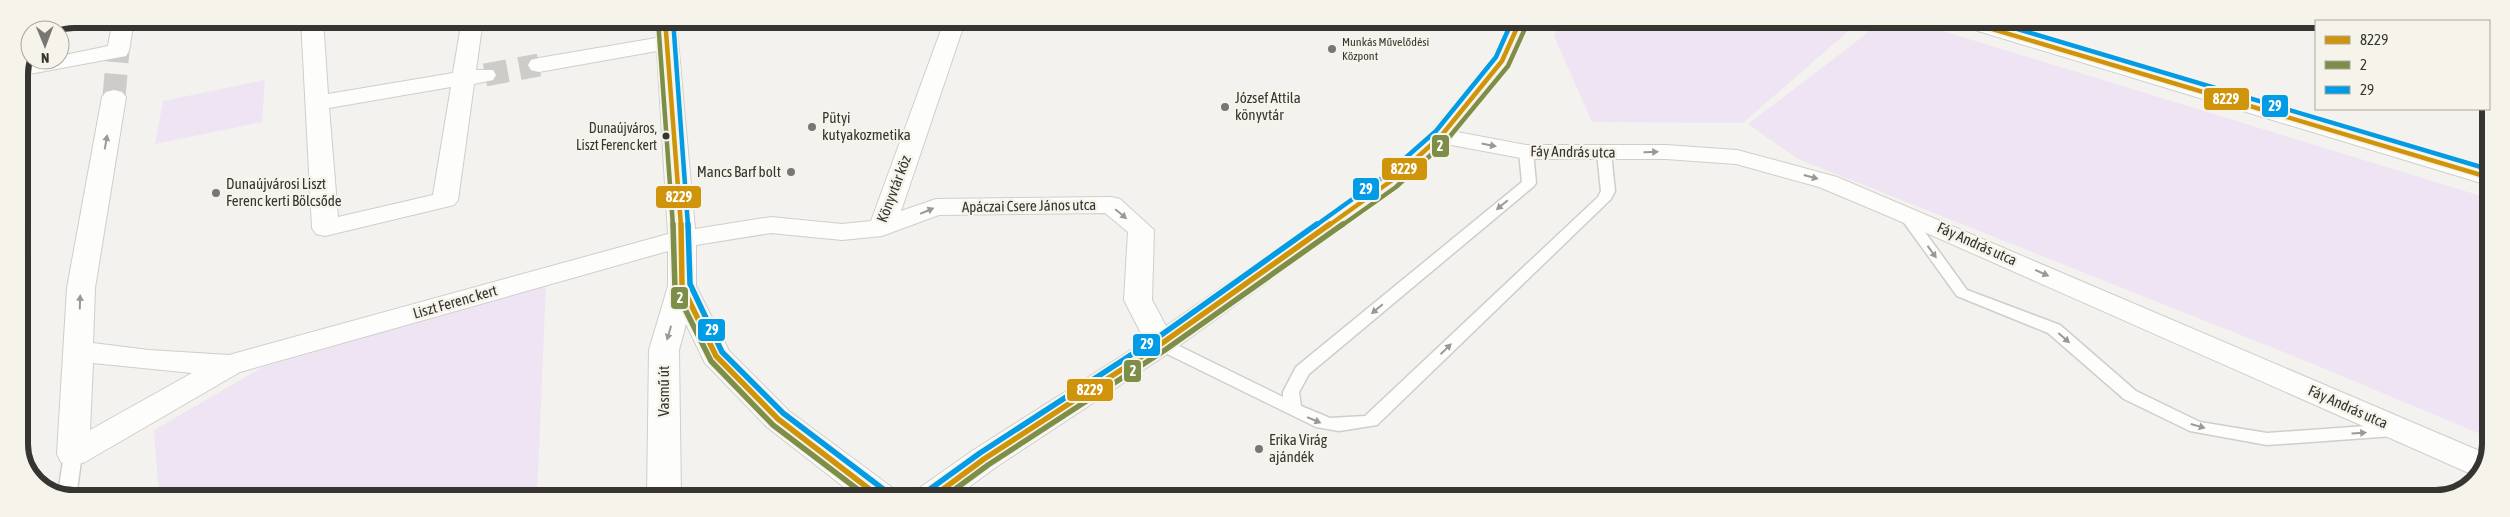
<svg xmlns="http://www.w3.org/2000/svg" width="2510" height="517" viewBox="0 0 2510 517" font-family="'Asap Condensed',sans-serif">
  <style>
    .green { fill: #efe4f3 }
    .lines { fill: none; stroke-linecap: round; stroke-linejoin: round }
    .minor-tunnel { stroke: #cdccc8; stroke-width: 23; stroke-dasharray: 23 12; stroke-linecap: butt }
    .service-casing { stroke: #cfcecb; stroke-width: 3 }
    .minor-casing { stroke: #cfcecb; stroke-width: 2 }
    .tertiary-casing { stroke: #cfcecb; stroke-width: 2 }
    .service { fill: #fdfdfc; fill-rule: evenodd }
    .minor { fill: #fdfdfc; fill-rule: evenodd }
    .tertiary { fill: #fdfdfc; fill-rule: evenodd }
    .bus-1-far1-casing { stroke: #f6f3eb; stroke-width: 8 }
    .bus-1-casing { stroke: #f6f3eb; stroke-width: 9 }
    .bus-2-far1-casing { stroke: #f6f3eb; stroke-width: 8 }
    .bus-2-casing { stroke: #f6f3eb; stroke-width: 9 }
    .bus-3-far1-casing { stroke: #f6f3eb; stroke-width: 8 }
    .bus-3-casing { stroke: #f6f3eb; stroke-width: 9 }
    .bus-1-far1 { stroke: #d0940a; stroke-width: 4.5 }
    .bus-1 { stroke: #d0940a; stroke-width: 5.5 }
    .bus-2-far1 { stroke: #7d8e48; stroke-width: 4.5 }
    .bus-2 { stroke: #7d8e48; stroke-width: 5.5 }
    .bus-3-far1 { stroke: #029be6; stroke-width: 4.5 }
    .bus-3 { stroke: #029be6; stroke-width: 5.5 }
    .oneway { fill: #9a9997 }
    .poi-dot { fill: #787774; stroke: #f6f3eb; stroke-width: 2 }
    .bus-dot { fill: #363532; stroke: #f6f3eb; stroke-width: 2 }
    .labels { text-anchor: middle; stroke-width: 5; stroke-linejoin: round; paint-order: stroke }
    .far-poi-label { font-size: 12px; fill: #363532; stroke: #f6f3eb; text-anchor: start }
    .bus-label { font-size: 14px; fill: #363532; stroke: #f6f3eb; text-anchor: end }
    .poi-label { font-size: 15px; fill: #363532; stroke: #f6f3eb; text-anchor: start }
    .street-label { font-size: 15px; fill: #363532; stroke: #f6f3eb }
    .rim { fill: none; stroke: #363532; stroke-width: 6 }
    .line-badge { stroke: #f6f3eb; stroke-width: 2 }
    .badge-label { font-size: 14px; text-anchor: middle; font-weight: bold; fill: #fff }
  </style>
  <rect width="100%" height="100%" fill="#f3f2ee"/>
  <path class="green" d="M1562,19L1861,20L1743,123L1592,122L1554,36Z
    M1876,20H1907L2491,199L2490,438L2301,359L1798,159L1748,124L1865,35Z
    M265,80L262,122L155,144L163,101Z
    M546,285L537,497H159L154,430L263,367Z"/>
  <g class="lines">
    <path class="minor-tunnel" d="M485,75L539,65
      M114,97L118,51"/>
    <defs>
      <path id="service" d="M1526,148L1533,152L1536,183L1534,186L1309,374L1299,392L1301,406L1330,418L1365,416L1598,197L1601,191L1597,153L1604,149L1611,153L1615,191L1611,199L1377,425L1339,431L1316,427L1155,348L1153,344L1155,340H1167L1283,397V392L1296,367L1522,182L1519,152Z
        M1904,209L1909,210L1967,290L2060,325L2136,391L2200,422L2267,433L2394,424L2400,426L2403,430L2400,434L2394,436L2267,445L2190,431L2124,399L2048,333L1957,296L1897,213Z
        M73,448L79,450L82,454L76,497H63L58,494L64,454L67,450Z"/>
      <path id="minor" d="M113,19H134L129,51L126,56L19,76L23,63L60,60V56L108,46Z
        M301,19H323L328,94L453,73L462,19H483L476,70H493L496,75L493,80L474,84L458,200L454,205L325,236L316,234L312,228ZM451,87L433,195L338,217L329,108Z
        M655,19H676L695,229L771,217L842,224L871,221L945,19H966L901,211L936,199L1111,197L1120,199L1154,230L1152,300L1166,326L1382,176L1432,131L1492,59L1510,19H1531L1513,61L1457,132L1526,145H1666L1737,150L1837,177L2489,455L2477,476L2471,474L1895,219L1819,187L1736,164L1666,159H1526L1446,144L1400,186L1172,351L996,467L954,498H913L918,489L972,451L1145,341L1124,300L1128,232L1105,213L939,215L882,236L842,240L771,233L696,245V286L729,351L789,411L894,489L899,498H858L767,427L705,363L686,324L679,350L681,497H647L649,350L668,286V251L240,372L85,462L73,466L61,462L57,454L67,288L102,97L106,92L114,90L122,92L126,97L95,288L93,343L149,350L229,355L668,234L657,51L539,72L531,70L528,65L531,60L539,58L656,38ZM93,363L192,373L90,430Z"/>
      <path id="tertiary" d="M1951,20H1983L2491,170V186L1955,24Z
        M2417,20H2442L2443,21H2418Z"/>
    </defs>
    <use href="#service" class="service-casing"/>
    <use href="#minor" class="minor-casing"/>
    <use href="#tertiary" class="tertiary-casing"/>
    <use href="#service" class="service"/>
    <use href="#minor" class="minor"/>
    <use href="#tertiary" class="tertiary"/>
    <defs>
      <path id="bus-1-far1" d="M665,19L681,226
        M1962,20L2491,178
        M1328,226L1391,181L1441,136L1502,61L1521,19"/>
      <path id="bus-1" d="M681,224L682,286L716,356L778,419L881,498
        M931,498L984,459L1161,344L1330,224"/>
      <path id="bus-2-far1" d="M658,20L673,226
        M1341,226L1396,187L1446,141L1508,66L1528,22"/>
      <path id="bus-2" d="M673,224L675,289L711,361L773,425L869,498
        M943,498L988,465L1165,350L1343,224"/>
      <path id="bus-3-far1" d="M673,19L688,226
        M1987,20L2491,170
        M1315,226L1386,175L1436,131L1496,57L1513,19"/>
      <path id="bus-3" d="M688,224L690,284L722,352L783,413L887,492
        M926,492L980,453L1157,338L1317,224"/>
    </defs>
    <use href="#bus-1-far1" class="bus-1-far1-casing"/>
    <use href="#bus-1" class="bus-1-casing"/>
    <use href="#bus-2-far1" class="bus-2-far1-casing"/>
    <use href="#bus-2" class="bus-2-casing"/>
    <use href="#bus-3-far1" class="bus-3-far1-casing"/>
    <use href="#bus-3" class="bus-3-casing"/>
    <use href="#bus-1-far1" class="bus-1-far1"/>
    <use href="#bus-1" class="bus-1"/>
    <use href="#bus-2-far1" class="bus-2-far1"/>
    <use href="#bus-2" class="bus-2"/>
    <use href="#bus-3-far1" class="bus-3-far1"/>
    <use href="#bus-3" class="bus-3"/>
  </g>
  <defs><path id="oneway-solid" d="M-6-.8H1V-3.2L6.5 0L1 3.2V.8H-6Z" transform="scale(1.25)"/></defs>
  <g class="oneway">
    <use href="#oneway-solid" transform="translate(106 142) rotate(-80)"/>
    <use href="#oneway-solid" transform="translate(1489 145) rotate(11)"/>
    <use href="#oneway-solid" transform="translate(1651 152) rotate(-2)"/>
    <use href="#oneway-solid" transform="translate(1811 177) rotate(15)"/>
    <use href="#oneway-solid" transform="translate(1502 205) rotate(140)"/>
    <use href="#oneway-solid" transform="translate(927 211) rotate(-23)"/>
    <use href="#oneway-solid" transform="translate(1121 214) rotate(40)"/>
    <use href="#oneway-solid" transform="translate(1932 252) rotate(54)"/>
    <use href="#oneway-solid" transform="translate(2042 273) rotate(24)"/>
    <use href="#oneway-solid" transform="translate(80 302) rotate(-88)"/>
    <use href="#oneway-solid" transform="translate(1377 309) rotate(140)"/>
    <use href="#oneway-solid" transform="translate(669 333) rotate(106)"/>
    <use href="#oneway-solid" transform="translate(2064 338) rotate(41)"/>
    <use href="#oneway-solid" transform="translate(1446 349) rotate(-44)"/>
    <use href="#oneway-solid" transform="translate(1314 420) rotate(23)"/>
    <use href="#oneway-solid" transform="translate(2198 426) rotate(16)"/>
    <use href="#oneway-solid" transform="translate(2359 433) rotate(-4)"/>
  </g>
  <g class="poi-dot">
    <circle cx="1332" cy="49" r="5"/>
    <circle cx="1225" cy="107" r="5"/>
    <circle cx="812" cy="127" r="5"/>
    <circle cx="791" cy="172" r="5"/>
    <circle cx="216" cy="193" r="5"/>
    <circle cx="1259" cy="449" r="5"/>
  </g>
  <circle class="bus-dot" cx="666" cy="136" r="4.5"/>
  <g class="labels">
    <g class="far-poi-label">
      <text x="1342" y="46">Munkás Művelődési<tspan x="1342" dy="14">Központ</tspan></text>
    </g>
    <g class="bus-label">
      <text x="657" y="133">Dunaújváros,<tspan x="657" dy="17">Liszt Ferenc kert</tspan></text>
    </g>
    <g class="poi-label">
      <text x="1235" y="103">József Attila<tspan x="1235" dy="17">könyvtár</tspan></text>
      <text x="822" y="123">Pütyi<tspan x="822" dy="17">kutyakozmetika</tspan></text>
      <text x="781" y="177" text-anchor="end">Mancs Barf bolt</text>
      <text x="226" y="189">Dunaújvárosi Liszt<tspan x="226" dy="17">Ferenc kerti Bölcsőde</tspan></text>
      <text x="1269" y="445">Erika Virág<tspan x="1269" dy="17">ajándék</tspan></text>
    </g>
    <g class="street-label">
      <text transform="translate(1573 152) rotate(1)" y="5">Fáy András utca</text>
      <text transform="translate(894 189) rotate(-69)" y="5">Könyvtár köz</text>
      <text transform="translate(1029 206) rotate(-1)" y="5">Apáczai Csere János utca</text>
      <text transform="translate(1977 244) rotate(24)" y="5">Fáy András utca</text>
      <text transform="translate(455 302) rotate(-16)" y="5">Liszt Ferenc kert</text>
      <text transform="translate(664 391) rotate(-90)" y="5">Vasmű út</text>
      <text transform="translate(2348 407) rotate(24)" y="5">Fáy András utca</text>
    </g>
  </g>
  <path d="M0 0H2510V517H0ZM74 28H2436A46 46 0 0 1 2482 74V444A46 46 0 0 1 2436 490H74A46 46 0 0 1 28 444V74A46 46 0 0 1 74 28Z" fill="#f6f3eb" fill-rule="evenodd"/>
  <path class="rim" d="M74 28H2436A46 46 0 0 1 2482 74V444A46 46 0 0 1 2436 490H74A46 46 0 0 1 28 444V74A46 46 0 0 1 74 28Z"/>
  <g class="line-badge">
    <rect x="2203" y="87" width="47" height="24" rx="5" fill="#d0940a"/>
    <rect x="2261" y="94" width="28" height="24" rx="5" fill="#029be6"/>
    <rect x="1431" y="134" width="19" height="24" rx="5" fill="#7d8e48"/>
    <rect x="1381" y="157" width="47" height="24" rx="5" fill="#d0940a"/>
    <rect x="1352" y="177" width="28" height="24" rx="5" fill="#029be6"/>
    <rect x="655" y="185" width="47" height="24" rx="5" fill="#d0940a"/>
    <rect x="670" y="286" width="19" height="24" rx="5" fill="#7d8e48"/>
    <rect x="697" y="318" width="29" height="24" rx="5" fill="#029be6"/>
    <rect x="1132" y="333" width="29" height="24" rx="5" fill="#029be6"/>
    <rect x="1123" y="359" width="19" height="24" rx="5" fill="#7d8e48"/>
    <rect x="1066" y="378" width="48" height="24" rx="5" fill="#d0940a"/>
  </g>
  <g class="badge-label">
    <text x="2226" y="104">8229</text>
    <text x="2275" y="111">29</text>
    <text x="1440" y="151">2</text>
    <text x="1404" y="174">8229</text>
    <text x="1366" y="194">29</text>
    <text x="679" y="202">8229</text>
    <text x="680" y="303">2</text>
    <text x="712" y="335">29</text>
    <text x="1147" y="349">29</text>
    <text x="1133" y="376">2</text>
    <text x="1090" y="395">8229</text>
  </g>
  <rect x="2315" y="20" width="175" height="90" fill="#f6f3eb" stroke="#a9a7a1"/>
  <rect x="2325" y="36" width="25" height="8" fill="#d0940a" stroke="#a9a7a1"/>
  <text x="2360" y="45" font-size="15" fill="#363532">8229</text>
  <rect x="2325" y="61" width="25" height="8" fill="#7d8e48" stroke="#a9a7a1"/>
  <text x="2360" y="70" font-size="15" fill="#363532">2</text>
  <rect x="2325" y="86" width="25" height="8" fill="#029be6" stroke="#a9a7a1"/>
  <text x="2360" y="95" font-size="15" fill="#363532">29</text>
  <g transform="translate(45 45) rotate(179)"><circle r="24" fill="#f6f3eb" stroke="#a9a7a1"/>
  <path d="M0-4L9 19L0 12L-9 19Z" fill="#787774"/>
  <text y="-8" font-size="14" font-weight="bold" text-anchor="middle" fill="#363532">N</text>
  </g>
</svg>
